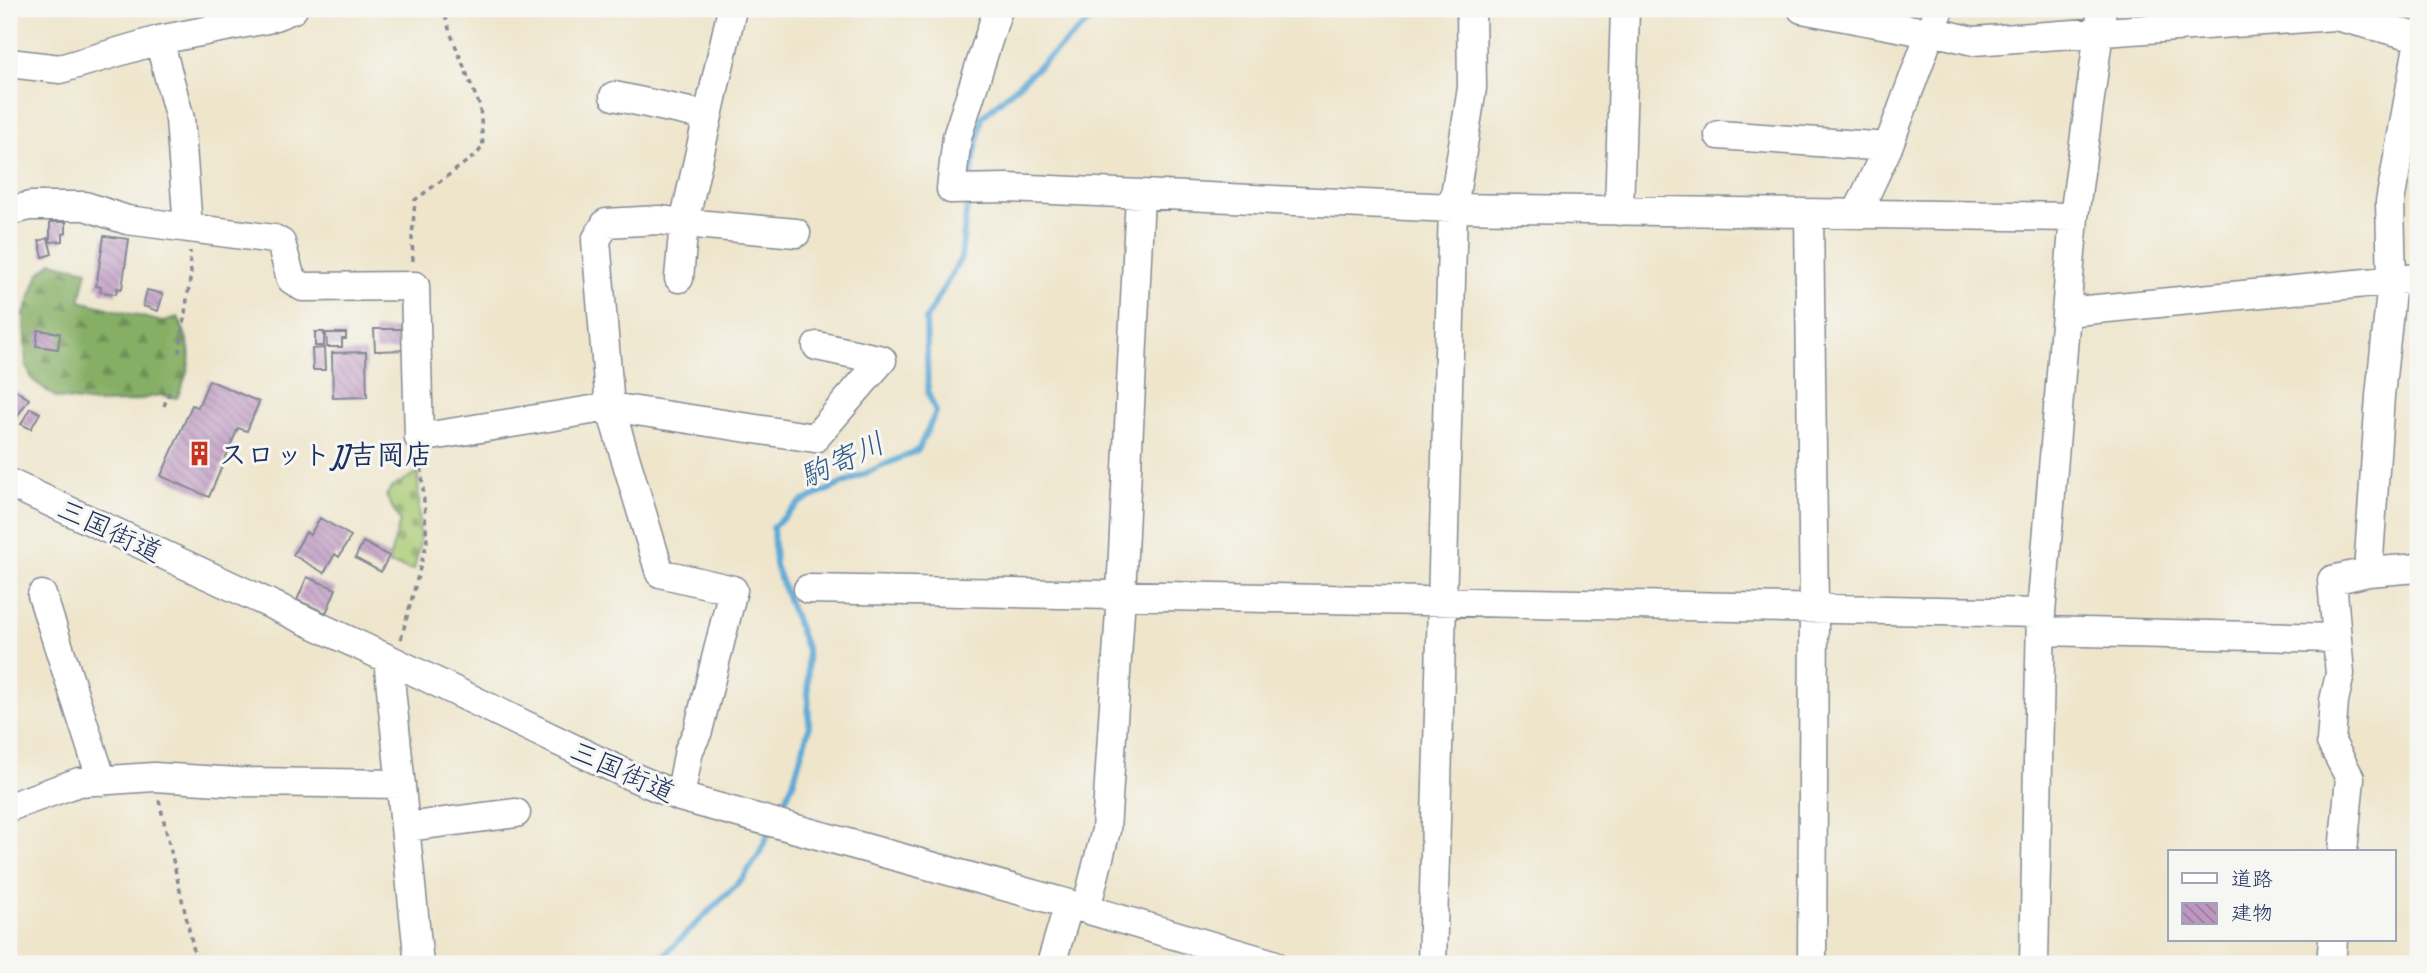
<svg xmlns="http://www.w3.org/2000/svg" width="2427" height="973" viewBox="0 0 2427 973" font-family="Caveat,'Klee One',sans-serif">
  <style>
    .forest { fill: url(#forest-firs); stroke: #506f62; stroke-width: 2 }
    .cemetery { fill: url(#cemetery-stones); stroke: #627d68; stroke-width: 2 }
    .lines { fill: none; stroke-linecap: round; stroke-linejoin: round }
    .stream { stroke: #5da9d5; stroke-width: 6 }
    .building { fill: url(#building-back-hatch) }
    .minor-casing { stroke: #848a94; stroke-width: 31 }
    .path { stroke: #848a94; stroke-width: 3.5; stroke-dasharray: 5 5; stroke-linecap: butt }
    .minor { stroke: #fff; stroke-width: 28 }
    .labels { text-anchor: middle; stroke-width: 6; stroke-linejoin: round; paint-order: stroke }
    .poi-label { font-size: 28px; font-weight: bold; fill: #1b2f5e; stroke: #f6f6f2; text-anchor: start }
    .street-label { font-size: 28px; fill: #1b2f5e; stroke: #f6f6f2 }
    .water-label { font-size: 30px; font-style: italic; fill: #325a88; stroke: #f6f6f2 }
  </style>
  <defs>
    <pattern id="forest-firs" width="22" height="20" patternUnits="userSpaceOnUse" patternTransform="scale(1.75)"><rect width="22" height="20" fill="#86af65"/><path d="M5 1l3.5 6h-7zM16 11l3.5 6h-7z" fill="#6d8f56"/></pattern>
    <pattern id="cemetery-stones" width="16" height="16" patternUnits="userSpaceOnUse" patternTransform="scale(1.75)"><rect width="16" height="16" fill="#a8cb73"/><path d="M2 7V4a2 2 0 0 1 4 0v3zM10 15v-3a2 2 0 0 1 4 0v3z" fill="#88a562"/></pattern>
    <pattern id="building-back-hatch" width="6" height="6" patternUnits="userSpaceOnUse" patternTransform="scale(1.75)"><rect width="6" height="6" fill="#be97c1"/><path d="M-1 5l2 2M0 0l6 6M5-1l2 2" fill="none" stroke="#9a7ca0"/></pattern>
  </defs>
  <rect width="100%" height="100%" fill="#f6f6f2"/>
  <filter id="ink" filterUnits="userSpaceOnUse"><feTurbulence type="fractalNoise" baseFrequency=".0143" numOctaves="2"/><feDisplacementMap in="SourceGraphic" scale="14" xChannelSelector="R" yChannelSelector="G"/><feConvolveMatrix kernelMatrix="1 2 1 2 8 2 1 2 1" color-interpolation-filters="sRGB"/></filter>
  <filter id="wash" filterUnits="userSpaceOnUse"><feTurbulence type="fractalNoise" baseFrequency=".00686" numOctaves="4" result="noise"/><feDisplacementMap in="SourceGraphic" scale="28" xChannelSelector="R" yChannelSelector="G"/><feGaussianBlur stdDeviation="1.57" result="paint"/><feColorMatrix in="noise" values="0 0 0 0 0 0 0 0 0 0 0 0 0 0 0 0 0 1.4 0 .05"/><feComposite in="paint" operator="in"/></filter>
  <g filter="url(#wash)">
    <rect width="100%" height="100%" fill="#eee5cb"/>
    <path class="forest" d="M52,262L87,270L80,301L162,322L178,317C194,353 193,361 177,398L160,395L128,402L96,403L57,398L33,380L26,366L24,315L39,274Z"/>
    <path class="cemetery" d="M418,472L420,543L414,570L388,564L400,521L386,496L391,488Z"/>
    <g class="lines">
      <path class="stream" d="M970,181L982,117L1103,9
        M777,817L793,783L809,728L807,650L775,565L773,527L801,502L918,450L936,412L928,393L926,319L961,258L968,195
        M658,964L663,956L743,878L758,856L770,830"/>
    </g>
    <g id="blocks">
      <path class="building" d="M50,222H66V233L63,234V241L50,242Z
        M104,236L129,239L122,289L117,288L116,294L100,292L101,287L96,286Z
        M48,238L52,254L43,257L39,241Z
        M147,290L163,294L158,311L143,306Z
        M374,329H408L409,350L375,351Z
        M38,330L60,333L58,349L36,346Z
        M315,332H324V346H315Z
        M326,333H346V339H342V347H327Z
        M324,348L325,370H313L312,349Z
        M366,352L367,397L333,398L332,353Z
        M209,380L259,402L247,431L238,428L209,497L161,476L192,405L198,407Z
        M9,386L29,399L9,428Z
        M30,408L40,413L31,429L21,424Z
        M320,518L351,536L339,557L335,554L324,573L293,555L306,532L310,535Z
        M363,542L389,556L381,572L355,558Z
        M307,577L336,589L326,613L297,600Z"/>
    </g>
  </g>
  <g filter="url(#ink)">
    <use href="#blocks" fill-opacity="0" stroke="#848a94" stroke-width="2"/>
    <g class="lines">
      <defs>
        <path id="minor" d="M998,9L957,137L951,189L1007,188L1453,208L2074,217
          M1802,9L1914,30L1932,31L1973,41L2335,16L2418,37
          M159,40L180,119L188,228
          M9,63L60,69L159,40L267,19L293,9
          M614,96L708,116
          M1719,135L1888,147
          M9,211L30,206H85L127,220L274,239L281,243L291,279L303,287L415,286L419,438L610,407L815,438L882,360L817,346
          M1619,211L1625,9
          M1857,213L1888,147L1939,9
          M1809,214L1814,609L1812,964
          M679,278L684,223L796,233
          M2066,312L2418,278
          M9,483L395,662L624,773L680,797L1069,904L1273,964
          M2368,572L2380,396L2392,282L2390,202L2418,46
          M808,589L2041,613
          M42,595L102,781
          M2041,631L2335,638
          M388,659L419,964
          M680,797L689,750L698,731L733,590L660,573L610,407L596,240L606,223L659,220L684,223L732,9
          M9,807L79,782L154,777L238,782L401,784
          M406,827L516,813
          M2343,852L2350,778L2331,742L2334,701L2340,674L2332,580L2368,572L2418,568
          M1086,909L1106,830L1121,595L1140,195
          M1051,964L1069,904
          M1432,964L1453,208L1472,88L1471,9
          M2034,964L2041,613L2074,217L2102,9
          M2331,964L2333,940"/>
      </defs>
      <use href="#minor" class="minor-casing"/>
      <path class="path" d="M413,261L412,238L415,200L477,154L483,146L480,107L450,32L443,9
        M179,353L191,273L190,251
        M164,406L171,387
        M401,639L427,542L421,461
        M159,800L197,964"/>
      <use href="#minor" class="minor"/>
    </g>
  </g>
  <defs>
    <symbol id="building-bare" viewBox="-9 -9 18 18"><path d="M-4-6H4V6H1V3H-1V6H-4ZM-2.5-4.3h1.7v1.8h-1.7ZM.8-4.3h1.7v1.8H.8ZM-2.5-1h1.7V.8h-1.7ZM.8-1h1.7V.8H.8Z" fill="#c8321e" stroke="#f6f6f2" stroke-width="2.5" paint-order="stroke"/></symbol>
  </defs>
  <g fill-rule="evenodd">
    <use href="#building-bare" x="182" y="436" width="35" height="35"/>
  </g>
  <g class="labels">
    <g class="poi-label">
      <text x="219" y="464">スロットJJ吉岡店</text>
    </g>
    <g class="street-label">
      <text transform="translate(110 530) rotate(25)" y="10">三国街道</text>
      <text transform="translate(623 771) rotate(24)" y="10">三国街道</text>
    </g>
    <g class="water-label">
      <text transform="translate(842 460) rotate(-25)" y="10">駒寄川</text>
    </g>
  </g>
  <rect width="2427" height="973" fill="none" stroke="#f6f6f2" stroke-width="35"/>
  <rect x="2168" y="850" width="228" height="91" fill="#f6f6f2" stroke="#9ea6b7" stroke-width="2"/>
  <rect x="2182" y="873" width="35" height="10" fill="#ffffff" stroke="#9ea6b7" stroke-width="2"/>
  <text x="2231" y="886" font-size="21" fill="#1b2f5e">道路</text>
  <rect x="2182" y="903" width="35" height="21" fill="url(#building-back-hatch)" stroke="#9ea6b7" stroke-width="2"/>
  <text x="2231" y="920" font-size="21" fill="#1b2f5e">建物</text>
</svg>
